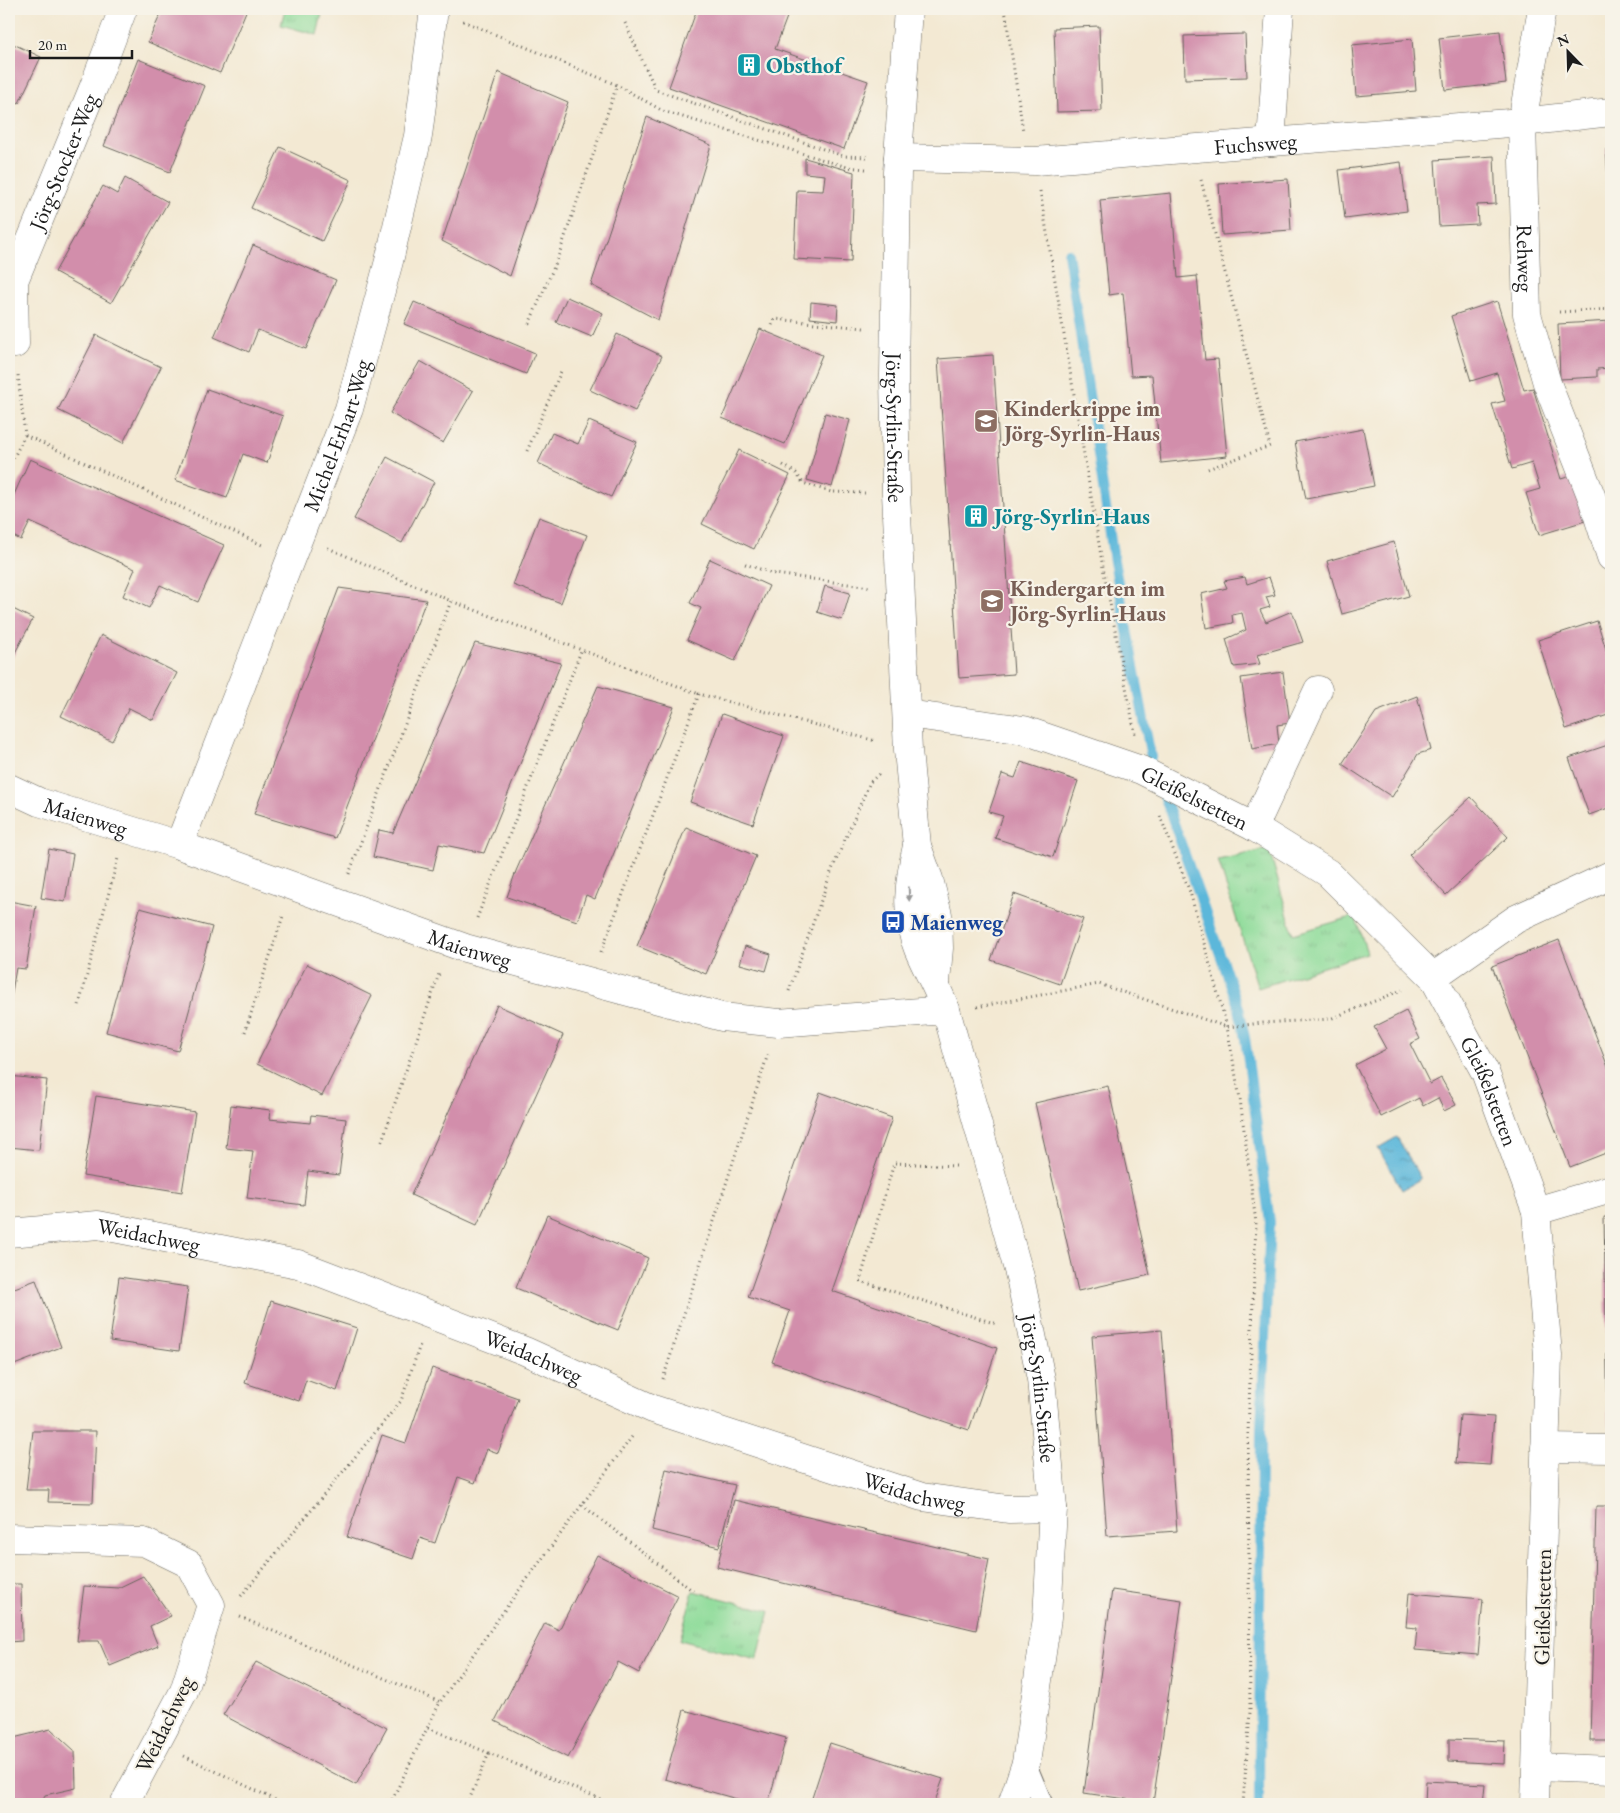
<svg xmlns="http://www.w3.org/2000/svg" width="1620" height="1813" viewBox="0 0 1620 1813" font-family="'EB Garamond',serif">
  <style>
    .grass { fill: url(#grass-tufts); stroke: #547c5a }
    .water { fill: url(#water-ripples); stroke: #3c6a7b }
    .lines { fill: none; stroke-linecap: round; stroke-linejoin: round }
    .stream { stroke: #5cb7da; stroke-width: 10 }
    .building { fill: #d28eab }
    .service-casing { stroke: #67645c; stroke-width: 21 }
    .minor-casing { stroke: #67645c; stroke-width: 29 }
    .path { stroke: #67645c; stroke-width: 3; stroke-dasharray: 1 4; stroke-linecap: butt }
    .service { stroke: #fff; stroke-width: 19 }
    .minor { stroke: #fff; stroke-width: 28 }
    .oneway { fill: #999 }
    .labels { text-anchor: middle; stroke-width: 4.5; stroke-linejoin: round; paint-order: stroke }
    .culture-label { font-size: 22px; font-weight: bold; fill: #0d838f; stroke: #f7f3e8; text-anchor: start }
    .street-label { font-size: 22px; fill: #1c1c1c; stroke: #f7f3e8 }
    .education-label { font-size: 22px; font-weight: bold; fill: #785e54; stroke: #f7f3e8; text-anchor: start }
    .transit-label { font-size: 22px; font-weight: bold; fill: #164399; stroke: #f7f3e8; text-anchor: start }
  </style>
  <defs>
    <pattern id="grass-tufts" width="24" height="20" patternUnits="userSpaceOnUse" patternTransform="scale(1.25)"><rect width="24" height="20" fill="#8ddb99"/><path d="M3 7l-1-3M5 7V3M7 7l1-3M15 17l-1-3M17 17v-4M19 17l1-3" fill="none" stroke="#79bb83"/></pattern>
    <pattern id="water-ripples" width="26" height="14" patternUnits="userSpaceOnUse" patternTransform="scale(1.25)"><rect width="26" height="14" fill="#5cb7da"/><path d="M2 4q2-2 4 0t4 0M15 11q2-2 4 0t4 0" fill="none" stroke="#4b94b0"/></pattern>
  </defs>
  <rect width="100%" height="100%" fill="#f7f3e8"/>
  <filter id="ink" filterUnits="userSpaceOnUse"><feTurbulence type="fractalNoise" baseFrequency=".02" numOctaves="2"/><feDisplacementMap in="SourceGraphic" scale="10" xChannelSelector="R" yChannelSelector="G"/><feConvolveMatrix kernelMatrix="1 2 1 2 8 2 1 2 1" color-interpolation-filters="sRGB"/></filter>
  <filter id="wash" filterUnits="userSpaceOnUse"><feTurbulence type="fractalNoise" baseFrequency=".0096" numOctaves="4" result="noise"/><feDisplacementMap in="SourceGraphic" scale="20" xChannelSelector="R" yChannelSelector="G"/><feGaussianBlur stdDeviation="1.12" result="paint"/><feColorMatrix in="noise" values="0 0 0 0 0 0 0 0 0 0 0 0 0 0 0 0 0 1.4 0 .05"/><feComposite in="paint" operator="in"/></filter>
  <g filter="url(#wash)">
    <rect width="100%" height="100%" fill="#f3e9d3"/>
    <path class="grass" d="M285,9H323L317,35L281,25Z
      M1269,849L1293,934L1355,916L1367,953L1258,988L1218,860Z
      M693,1591L770,1611L757,1660L680,1640Z"/>
    <path class="water" d="M1397,1137L1421,1179L1402,1190L1378,1148Z"/>
    <g class="lines">
      <path class="stream" d="M1068,253L1114,561L1151,757
        M1164,795L1239,1008L1245,1038L1270,1222L1261,1431L1259,1804"/>
    </g>
    <g id="blocks">
      <path class="building" d="M163,9H247L220,73L148,42Z
        M697,9H790L775,49L868,81L844,149L669,87Z
        M1099,26L1102,111L1057,112L1054,28Z
        M1500,31L1506,83L1445,90L1439,38Z
        M1245,34L1247,77L1185,79L1184,36Z
        M1412,39L1416,91L1356,96L1352,45Z
        M9,42L41,57L19,103L9,98Z
        M138,59L205,86L170,172L104,146Z
        M498,72L568,102L510,276L442,241Z
        M647,117L711,145L658,320L591,285Z
        M280,147L351,180L322,241L251,208Z
        M1611,148V195L1609,196L1606,149Z
        M1494,156L1496,204L1477,205L1478,224L1439,226L1435,160Z
        M805,158L854,172L851,262L794,259L797,190L823,191L825,175L805,173Z
        M1401,162L1407,211L1345,219L1339,170Z
        M125,178L168,202L111,303L55,272L103,186L117,194Z
        M1288,179L1291,230L1222,235L1219,184Z
        M1171,193L1178,278L1197,276L1205,360L1218,359L1227,456L1161,463L1152,375L1131,376L1123,293L1109,295L1100,200Z
        M253,245L336,280L306,349L258,330L249,352L214,337Z
        M567,297L603,313L592,337L556,322Z
        M1497,301L1524,390L1533,388L1561,479L1571,476L1585,521L1539,535L1526,493L1540,489L1532,463L1512,469L1492,404L1505,401L1497,373L1471,381L1451,316Z
        M414,302L535,353L526,374L404,324Z
        M811,302L838,305L837,321L810,318Z
        M1611,321V368L1597,369V377L1560,379L1558,324Z
        M760,329L822,355L785,444L722,418Z
        M617,334L662,356L635,411L590,390Z
        M96,335L161,367L123,443L58,410Z
        M993,355L1014,674L959,678L938,359Z
        M420,361L473,391L443,443L390,413Z
        M207,389L283,416L267,463L243,454L227,498L175,480Z
        M825,413L850,420L832,487L807,480Z
        M589,421L637,442L611,497L538,463L552,433L578,444Z
        M1363,429L1374,486L1306,499L1295,442Z
        M739,450L790,475L754,549L702,524Z
        M387,457L434,482L402,543L354,519Z
        M30,459L224,545L198,602L160,585L149,608L123,596L135,569L30,522L21,540L9,534V506Z
        M539,517L587,535L561,603L513,585Z
        M1394,542L1409,596L1342,614L1327,561Z
        M710,559L769,586L735,661L687,640L701,608L690,603Z
        M1245,577L1247,584L1269,577L1275,595L1266,597L1270,607L1260,610L1266,622L1292,611L1303,642L1257,655L1260,664L1234,667L1226,639L1246,630L1242,613L1232,615L1233,623L1206,628L1201,594L1227,588L1224,581Z
        M825,586L850,593L842,620L817,612Z
        M339,588L426,600L335,838L254,814Z
        M9,607L33,619L9,664Z
        M1597,621L1611,665V714L1566,729L1538,640Z
        M101,635L177,673L153,720L129,708L112,741L61,716Z
        M475,643L561,663L484,853L439,844L433,870L373,857L379,830L393,833Z
        M1283,672L1290,723L1277,725L1279,744L1252,749L1241,678Z
        M598,686L674,707L595,899L586,895L577,921L507,897L516,871Z
        M1417,696L1431,750L1418,754L1392,797L1342,764L1376,712Z
        M722,714L784,736L753,824L690,802Z
        M1611,744V807L1589,815L1569,758Z
        M1021,762L1078,781L1053,857L995,838L1003,816L989,812L1002,774L1015,778Z
        M1471,797L1508,837L1446,895L1409,855Z
        M686,827L756,856L706,974L637,946Z
        M49,849L73,854L65,902L41,898Z
        M1014,894L1083,919L1060,984L991,960Z
        M9,901L36,906L26,969L16,968L10,1004Z
        M140,908L212,927L178,1051L106,1032Z
        M1559,940L1611,1075V1151L1570,1167L1492,966Z
        M745,946L771,954L766,971L740,964Z
        M307,964L372,996L322,1096L257,1064Z
        M497,1005L563,1035L477,1225L411,1195Z
        M1406,1011L1420,1039L1410,1044L1430,1084L1441,1078L1456,1105L1444,1111L1438,1098L1423,1106L1419,1098L1381,1117L1355,1065L1386,1049L1374,1027Z
        M9,1076L47,1080L39,1150L9,1147Z
        M1108,1086L1150,1275L1078,1291L1035,1103Z
        M820,1092L892,1118L832,1291L997,1348L969,1430L772,1362L790,1311L748,1297Z
        M96,1096L195,1112L182,1192L83,1176Z
        M231,1105L270,1110L269,1119L310,1123L311,1115L346,1119L339,1175L308,1171L304,1205L247,1198L253,1151L226,1148Z
        M547,1215L648,1258L618,1330L516,1288Z
        M1604,1217H1611V1424L1608,1425Z
        M119,1277L188,1287L179,1351L110,1341Z
        M36,1280L61,1347L9,1367V1290Z
        M271,1301L357,1328L337,1391L306,1380L299,1401L245,1383Z
        M1162,1330L1177,1531L1107,1536L1092,1336Z
        M432,1368L518,1398L498,1453L487,1449L475,1483L458,1477L435,1543L420,1538L413,1559L347,1537L382,1435L406,1443Z
        M1460,1415L1494,1417L1490,1465L1456,1463Z
        M33,1431H96L93,1503L48,1502L49,1490H26Z
        M666,1469L735,1485L719,1547L652,1530Z
        M734,1500L989,1559L976,1630L717,1567Z
        M1596,1506H1611V1741H1590Z
        M597,1555L678,1596L639,1673L618,1662L568,1758L495,1721L545,1623L559,1630Z
        M143,1576L171,1616L150,1626L158,1646L110,1666L99,1641H77L84,1586L118,1588Z
        M9,1584H21L22,1641L9,1642Z
        M1112,1590L1182,1600L1153,1803L1084,1793Z
        M1409,1593L1483,1599L1478,1655L1415,1650L1417,1628L1406,1627Z
        M256,1662L387,1728L356,1785L223,1715Z
        M684,1710L786,1738L768,1804H755L665,1779Z
        M51,1729L75,1751L76,1788L45,1795L40,1804H20L9,1797V1739Z
        M1449,1739L1505,1741L1504,1764L1449,1761Z
        M830,1743L943,1779L934,1804H810Z
        M1426,1781L1485,1784L1483,1804H1425Z"/>
    </g>
  </g>
  <g filter="url(#ink)">
    <use href="#blocks" fill-opacity="0" stroke="#67645c" stroke-width="1"/>
    <g class="lines">
      <defs>
        <path id="service" d="M1026,1763L1043,1804"/>
        <g id="minor">
          <path id="s1" d="M908,9L897,172L894,376L896,493L908,750L917,846L929,879L938,915L939,948L936,982"/>
          <path id="s2" d="M1542,9L1522,122L1527,314L1547,383L1592,498L1611,557"/>
          <path d="M1271,142L1280,9"/>
          <path id="s3" d="M898,158L1035,161L1522,122L1611,112"/>
          <path id="s4" d="M15,344L14,281L94,86L123,9"/>
          <path id="s5" d="M907,714L1024,730L1141,770L1254,827L1328,873L1433,977L1485,1072L1536,1211L1548,1355L1535,1804"/>
          <path id="s6" d="M9,788L39,802L179,845L465,948L722,1017L778,1023L946,1010"/>
          <path d="M1254,827L1318,690"/>
          <path id="s7" d="M179,845L349,409L389,261L418,136L434,9"/>
          <path id="s8" d="M917,846C909,880 904,915 918,949C927,970 938,989 946,1010L1020,1277L1041,1379L1053,1508L1047,1618L1026,1763L1012,1804"/>
          <path d="M1433,977L1516,919L1611,875"/>
          <path d="M1536,1211L1611,1189"/>
          <path id="s9" d="M9,1233L98,1225L298,1264L525,1351L653,1409L922,1497L1008,1509L1053,1508"/>
          <path d="M1545,1448L1611,1449"/>
          <path d="M9,1538L144,1542L189,1564L211,1605L184,1691L124,1804"/>
          <path d="M1538,1767L1611,1770"/>
        </g>
      </defs>
      <use href="#service" class="service-casing"/>
      <use href="#minor" class="minor-casing"/>
      <path class="path" d="M1005,9L1023,131
        M463,21L617,85L663,111L847,167L866,169
        M625,23L656,90L843,156L868,157
        M1201,180L1270,446L1205,470
        M1040,191L1102,562L1135,734
        M1559,312L1611,309
        M529,324L557,260L617,85
        M772,325L775,319L864,328
        M25,435L262,545
        M527,451L562,369
        M783,465L796,473L803,483L831,492L865,493
        M9,467L25,435L18,375
        M328,548L451,601L699,694
        M745,564L775,574L870,587
        M1160,816L1190,892L1227,1027L1240,1099L1256,1223L1248,1432L1250,1712L1243,1804
        M349,874L451,601
        M477,918L581,651
        M601,952L699,694L876,741
        M789,991L831,872L870,782L879,774
        M79,1005L118,858
        M977,1007L1099,984L1227,1027L1262,1023L1330,1019L1402,990
        M245,1032L283,916
        M382,1141L440,971
        M956,1166L894,1163L860,1281L997,1324
        M663,1379L768,1054
        M582,1505L693,1591
        M241,1596L401,1401L420,1345
        M240,1617L440,1702
        M428,1728L603,1800L601,1804
        M184,1756L284,1804
        M469,1800L489,1753
        M390,1804L440,1702L503,1612L634,1434"/>
      <use href="#service" class="service"/>
      <use href="#minor" class="minor"/>
    </g>
    <defs><path id="oneway-solid" d="M-6-.8H1V-3.2L6.5 0L1 3.2V.8H-6Z" transform="scale(1.25)"/></defs>
    <use class="oneway" href="#oneway-solid" transform="translate(909 894) rotate(88)"/>
  </g>
  <defs>
    <symbol id="building-square" viewBox="-11 -11 22 22"><rect x="-9" y="-9" width="18" height="18" rx="4" fill="#0f9aa8" stroke="#f7f3e8"/><path d="M-4-6H4V6H1V3H-1V6H-4ZM-2.5-4.3h1.7v1.8h-1.7ZM.8-4.3h1.7v1.8H.8ZM-2.5-1h1.7V.8h-1.7ZM.8-1h1.7V.8H.8Z" fill="#fff"/></symbol>
    <symbol id="school-square" viewBox="-11 -11 22 22"><rect x="-9" y="-9" width="18" height="18" rx="4" fill="#8d6e63" stroke="#f7f3e8"/><path d="M0-5L7-2L0 1L-7-2ZM-4 1L0 2.5L4 1V4Q0 6-4 4Z" fill="#fff"/></symbol>
    <symbol id="bus-square" viewBox="-11 -11 22 22"><rect x="-9" y="-9" width="18" height="18" rx="4" fill="#1a4fb4" stroke="#f7f3e8"/><path d="M-5-6H5V4H4V6H2V4H-2V6H-4V4H-5ZM-3.5-4V0h7V-4ZM-3.5 1.2v1.5H-2V1.2ZM2 1.2v1.5H3.5V1.2Z" fill="#fff"/></symbol>
  </defs>
  <g fill-rule="evenodd">
    <use href="#building-square" x="735" y="51" width="28" height="28"/>
    <use href="#school-square" x="972" y="407" width="28" height="28"/>
    <use href="#building-square" x="962" y="502" width="28" height="28"/>
    <use href="#school-square" x="978" y="587" width="28" height="28"/>
    <use href="#bus-square" x="879" y="908" width="28" height="28"/>
  </g>
  <g class="labels">
    <g class="culture-label">
      <text x="766" y="73">Obsthof</text>
      <text x="994" y="524">Jörg-Syrlin-Haus</text>
    </g>
    <g class="street-label">
      <text dy="8" stroke="none"><textPath href="#s3" startOffset="358">Fuchsweg</textPath></text>
      <text dy="8" stroke="none"><textPath href="#s4" startOffset="192">Jörg-Stocker-Weg</textPath></text>
      <text dy="8" stroke="none"><textPath href="#s2" startOffset="251">Rehweg</textPath></text>
      <text dy="8" stroke="none"><textPath href="#s1" startOffset="419">Jörg-Syrlin-Straße</textPath></text>
      <text dy="8" stroke="none"><textPath href="#s7" startOffset="439">Michel-Erhart-Weg</textPath></text>
      <text dy="8" stroke="none"><textPath href="#s5" startOffset="302">Gleißelstetten</textPath></text>
      <text dy="8" stroke="none"><textPath href="#s6" startOffset="82">Maienweg</textPath></text>
      <text dy="8" stroke="none"><textPath href="#s6" startOffset="488">Maienweg</textPath></text>
      <text dy="8" stroke="none"><textPath href="#s5" startOffset="731">Gleißelstetten</textPath></text>
      <text dy="8" stroke="none"><textPath href="#s9" startOffset="141">Weidachweg</textPath></text>
      <text dy="8" stroke="none"><textPath href="#s9" startOffset="546">Weidachweg</textPath></text>
      <text dy="8" stroke="none"><textPath href="#s8" startOffset="562">Jörg-Syrlin-Straße</textPath></text>
      <text dy="8" stroke="none"><textPath href="#s9" startOffset="951">Weidachweg</textPath></text>
      <text transform="translate(1542 1607) rotate(-89)" y="8">Gleißelstetten</text>
      <text transform="translate(164 1724) rotate(-64)" y="8">Weidachweg</text>
    </g>
    <g class="education-label">
      <text x="1004" y="416">Kinderkrippe im<tspan x="1004" dy="25">Jörg-Syrlin-Haus</tspan></text>
      <text x="1010" y="596">Kindergarten im<tspan x="1010" dy="25">Jörg-Syrlin-Haus</tspan></text>
    </g>
    <g class="transit-label">
      <text x="910" y="930">Maienweg</text>
    </g>
  </g>
  <rect width="1620" height="1813" fill="none" stroke="#f7f3e8" stroke-width="30"/>
  <g transform="translate(1568 52) rotate(337)" stroke="#f7f3e8" stroke-width="4" paint-order="stroke">
  <path d="M0-4L9 19L0 12L-9 19Z" fill="#1c1c1c"/>
  <text y="-8" font-size="14" font-weight="bold" text-anchor="middle" fill="#1c1c1c">N</text>
  </g>
  <path d="M30 50v8h102v-8" fill="none" stroke="#1c1c1c" stroke-width="2.5"/>
  <text x="38" y="50" font-size="15" fill="#1c1c1c" stroke="#f7f3e8" stroke-width="4" paint-order="stroke">20 m</text>
</svg>
